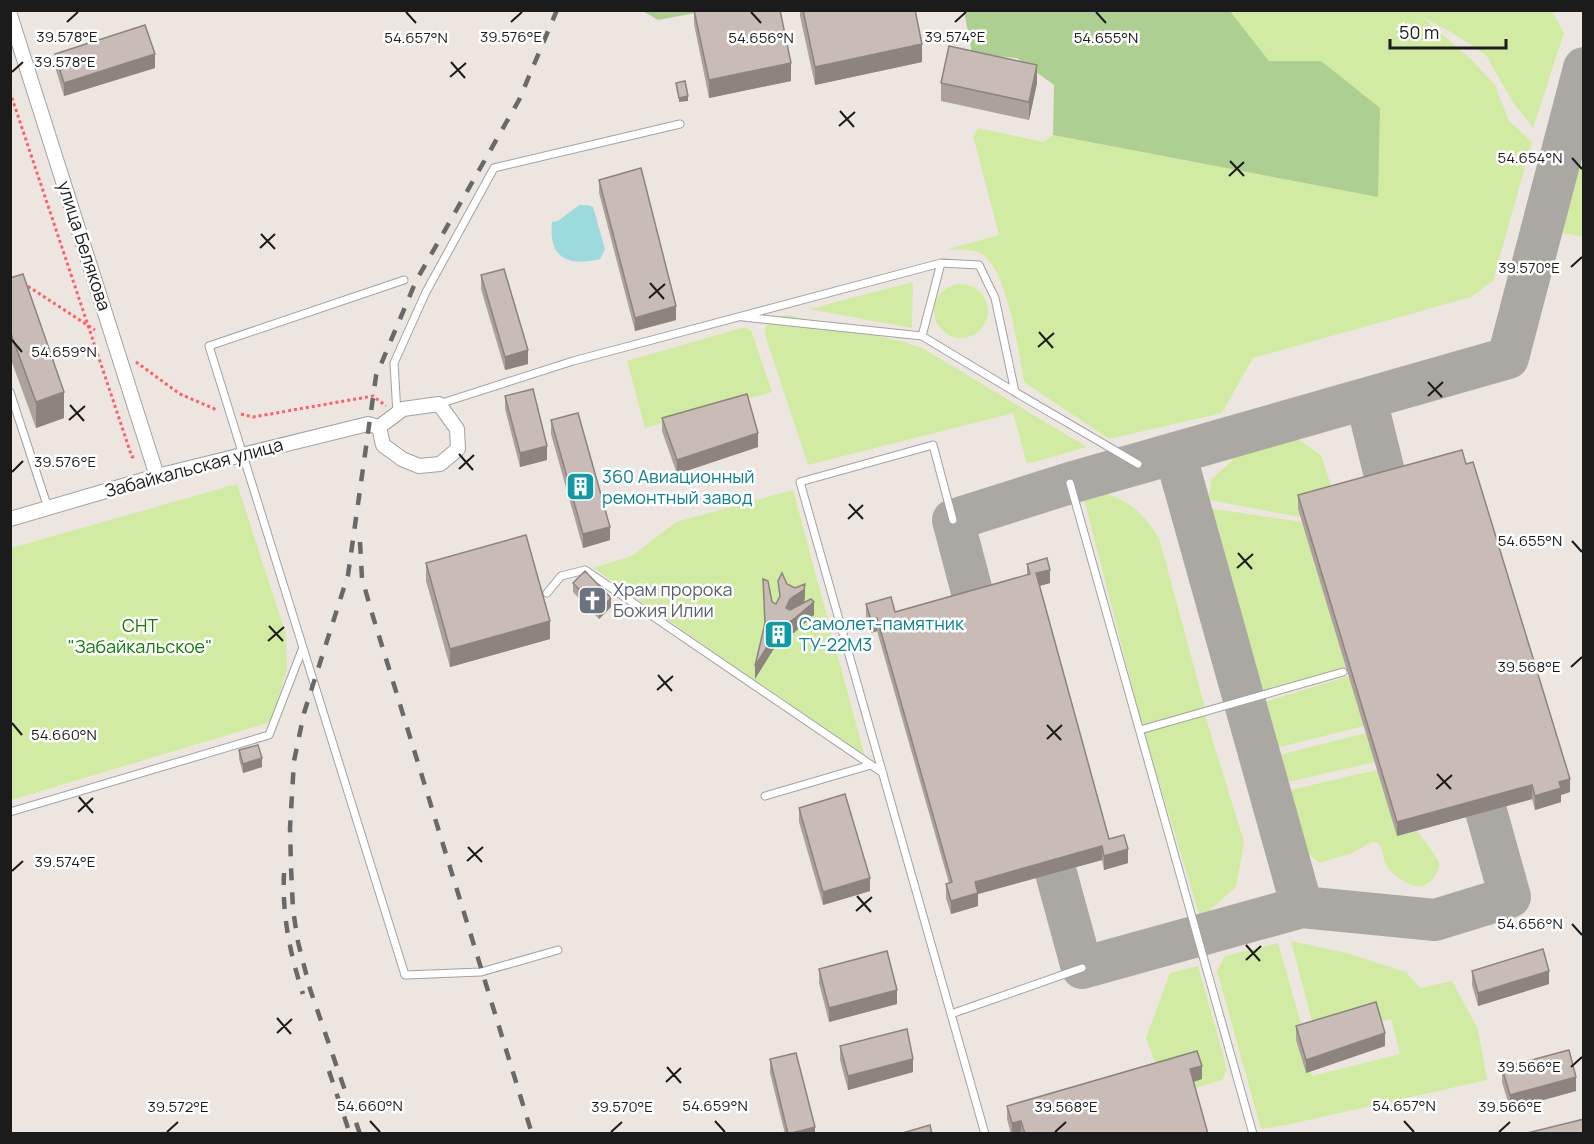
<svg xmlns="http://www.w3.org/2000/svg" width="1594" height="1144" viewBox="0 0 1594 1144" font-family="Manrope,sans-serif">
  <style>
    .grass { fill: #d2eba2 }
    .forest { fill: #aecf92 }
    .water { fill: #9ddade }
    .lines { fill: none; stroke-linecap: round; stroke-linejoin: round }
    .taxiway { stroke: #aba8a4; stroke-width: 42 }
    .lane-casing { stroke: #a2a2a2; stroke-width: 9 }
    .street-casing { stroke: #a2a2a2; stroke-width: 16 }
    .path { stroke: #ff5f69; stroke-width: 3; stroke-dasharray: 3 3; stroke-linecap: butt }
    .lane { stroke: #fff; stroke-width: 7 }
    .street { stroke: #fff; stroke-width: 14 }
    .rail { stroke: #696969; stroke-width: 4.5; stroke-dasharray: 12 12; stroke-linecap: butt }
    .wall { fill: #ada19d }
    .shaded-wall { fill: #8d837f }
    .building { fill: #c9bbb6; stroke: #8d837f; stroke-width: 1.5 }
    .ticks { fill: none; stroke: #1b1b1b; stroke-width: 2 }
    .labels { text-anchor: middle; stroke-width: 5; stroke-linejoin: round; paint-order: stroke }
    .street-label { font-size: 18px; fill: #1b1b1b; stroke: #fff }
    .culture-label { font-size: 18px; fill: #0d838f; stroke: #fff; text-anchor: start }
    .worship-label { font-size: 18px; fill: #5b616d; stroke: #fff; text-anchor: start }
    .park-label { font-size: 18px; fill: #107c06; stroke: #fff }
    .ticks-label { font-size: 15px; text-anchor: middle; fill: #1b1b1b; stroke: #fff; stroke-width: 5; stroke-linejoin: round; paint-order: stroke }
  </style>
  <rect width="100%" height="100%" fill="#ede6e0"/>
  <path class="grass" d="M1230,11H1552L1564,33L1533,128L1512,101L1486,55L1451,32L1422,17L1471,59L1495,85L1509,121L1532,142L1493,281L1471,297L1253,358L1222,413L1109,439L1024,382C1018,352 1008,267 980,253C972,249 957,250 948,249L999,235L973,136L978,128L1043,142L1053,135L1378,197L1321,61H1269Z
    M1583,140V237L1560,232Z
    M913,282L912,328L809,309Z
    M934 311a27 27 0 1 1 54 0a27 27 0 1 1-54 0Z
    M788,315L900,341L922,348L1087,447L1027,464L1013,413L808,465L766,338L765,328L773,317Z
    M745,327L751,330L772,392L645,428L627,361Z
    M1295,437L1321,455L1335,498L1300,517L1209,500L1211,480L1243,450Z
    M237,484L286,634L287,669L271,722L11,800V548Z
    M793,490L865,757L593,568L632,556L676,522Z
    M1105,493C1132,503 1146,515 1160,541L1205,708L1142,725L1083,495Z
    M1207,508L1302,522L1346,668L1263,693L1256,687L1248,688L1204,523Z
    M1349,676L1364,726L1264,751L1254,711L1260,708L1264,702Z
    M1205,715L1244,842L1236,887L1209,911L1200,917L1144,732Z
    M1366,733L1375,762L1275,785L1267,758Z
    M1377,770L1397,835L1417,831C1423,839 1436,855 1439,863C1440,868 1437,873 1435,876C1423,893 1409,886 1395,875C1380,862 1386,854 1378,843L1372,842L1352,853L1319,863L1287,832L1277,793Z
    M1291,941L1346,953L1406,972L1420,988L1452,981L1478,1029L1487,1080L1286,1125L1261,1129L1217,971L1225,956L1278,943L1306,1041L1301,1043L1312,1076L1400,1054L1391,1019L1317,1040Z
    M1198,966L1227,1069L1222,1080L1192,1089L1160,1075L1146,1038L1170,973Z"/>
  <path class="forest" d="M643,11H706L658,20Z
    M964,11H1230L1269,61H1321L1380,108L1378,197L1053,135L1054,85L1017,58L972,54Z"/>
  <path class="water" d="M579,205H588L593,207L605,249L600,259C568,267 548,258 552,222L558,221Z"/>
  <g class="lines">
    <path class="taxiway" d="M1366,399L1387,484
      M975,603L953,520L1070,483L1508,358L1584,68
      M1056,873L1082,968L1302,907L1175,453
      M1302,907L1435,920L1510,897L1486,811"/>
    <defs>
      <path id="lane" d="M404,280L209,346L405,975L481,972L558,950
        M743,317L922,336L1015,392
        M922,336L941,263
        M10,392L48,508
        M439,404L573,361L941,263L979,265L995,298L1015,392L1138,464
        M397,414L394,363L426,292L494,168L680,124
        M1070,483L1253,1134
        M953,520L933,445L800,482L985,1134
        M547,593L561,576L585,570L883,773
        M1140,730L1343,672
        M765,796L871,765
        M10,812L269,735L302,650
        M951,1014L1082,968"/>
      <path id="street" d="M10,15L157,476
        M439,404L457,429L458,449L440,464L419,466L402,459L383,445L379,427L403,409Z
        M10,519L157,476L368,424L379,427"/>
    </defs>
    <use href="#lane" class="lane-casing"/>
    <use href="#street" class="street-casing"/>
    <path class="path" d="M10,92L132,457L136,456
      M23,283L95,330
      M136,362L180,394L217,410
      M241,414L253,417L373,396L386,406"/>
    <use href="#lane" class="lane"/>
    <use href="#street" class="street"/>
    <path class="rail" d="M360,542L362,578L371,610L532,1134
      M284,873C282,915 290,954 303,994
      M329,1071L350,1134
      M360,1134L310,989L298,942L293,910L291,867L290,828L294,761L304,713L348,575L376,376L416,281L519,100L557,10"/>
  </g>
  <path class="wall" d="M694,10H780L791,81L709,98L694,24Z
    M800,10H915L922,62L815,85L800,16Z
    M55,54L155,68L64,96L55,67Z
    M941,83H1037L1029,120L941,101Z
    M599,180L676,320L635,331L599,193Z
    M481,275L528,364L505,370L481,289Z
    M10,278L64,418L36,428L10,357Z
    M505,396L547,460L520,467L505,409Z
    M662,418L758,447L677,474L662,431Z
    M551,420L610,540L583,548L551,434Z
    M1298,495L1570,792L1561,795V802L1535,810L1532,799L1397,836L1298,509Z
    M426,563L550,639L450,667L426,581Z
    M1027,564L1050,583L1039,586L1109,839L1128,863L1104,870L1102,860L978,894V906L951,914L946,898V884L949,883L877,631L871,633L866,617V604L895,612L1027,575Z
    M573,583L611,607L599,619L573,592Z
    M239,750L262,767L243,773L239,759Z
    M799,808L870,891L823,905L799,822Z
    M819,969L897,1004L829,1022L819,983Z
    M1472,971L1549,984L1478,1006L1472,985Z
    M1296,1026L1385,1046L1306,1073L1296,1040Z
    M840,1046L913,1072L848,1090L840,1060Z
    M770,1059L815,1134H785L770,1073Z
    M1502,1068L1576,1091L1510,1109L1502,1082Z
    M1202,1079L1193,1082L1208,1134H1011L1007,1119V1106Z"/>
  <path class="shaded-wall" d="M922,44V62L815,85V67Z
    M155,54V68L64,96V83Z
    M791,63V81L709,98V80Z
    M1037,65V83L1029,120V102Z
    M688,96V101L679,102V98Z
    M676,306V320L635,331V318Z
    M528,350V364L505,370V357Z
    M64,392V418L36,428V402Z
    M758,433V447L677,474V460Z
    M547,446V460L520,467V453Z
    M610,527V540L583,548V534Z
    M1050,570V583L1036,587V573Z
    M805,584V597L804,603L790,613L786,608L790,599Z
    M611,598V607L599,619V610Z
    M814,602V615L795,632L777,644L755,679V666L777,631Z
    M877,618V631L871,633V620Z
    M550,621V639L450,667V649Z
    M262,758V767L243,773V764Z
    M1570,779V792L1561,795V802L1535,810V796L1559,782Z
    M1532,785V799L1397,836V822Z
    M1102,846V860L978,894V906L951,914V901L975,882Z
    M1128,849V863L1104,870V856Z
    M870,878V891L823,905V892Z
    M1549,971V984L1478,1006V993Z
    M897,990V1004L829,1022V1008Z
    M1385,1033V1046L1306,1073V1060Z
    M913,1059V1072L848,1090V1076Z
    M1202,1066V1079L1190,1083V1069Z
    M1576,1077V1091L1510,1109V1095Z
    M1021,1121V1134H1012V1123Z
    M815,1127V1134H789Z"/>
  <path class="building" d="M694,10H780L791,63L709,80Z
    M803,10H915L922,44L815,67Z
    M145,25L155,54L64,83L55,54Z
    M949,46L1037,65L1029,102L941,83Z
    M685,81L688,96L679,98L676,83Z
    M641,168L676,306L635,318L599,180Z
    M504,269L528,350L505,357L481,275Z
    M23,274L64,392L36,402L10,331V278Z
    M533,389L547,446L520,453L505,396Z
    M747,394L758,433L677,460L662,418Z
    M578,413L610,527L583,534L551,420Z
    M1462,450L1466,464L1473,462L1570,779L1559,782L1561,788L1535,796L1532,785L1397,822L1298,495Z
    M526,535L550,621L450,649L426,563Z
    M1047,558L1050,570L1036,573L1109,839L1124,835L1128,849L1104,856L1102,846L975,882L978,893L951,901L946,884L952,882L877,618L871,620L866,604L891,597L895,612L1030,574L1027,564Z
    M585,571L611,598L599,610L573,583Z
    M782,573L787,584L795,588L805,584L804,590L790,599L786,608L790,610L811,599L814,602L795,618L777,631L755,666L765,623L763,579L768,581L772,602L776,604L780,596L778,581Z
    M258,745L262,758L243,764L239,750Z
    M845,794L870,878L823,892L799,808Z
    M1543,949L1549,971L1478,993L1472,971Z
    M887,951L897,990L829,1008L819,969Z
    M1376,1002L1385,1033L1306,1060L1296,1026Z
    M907,1029L913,1059L848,1076L840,1046Z
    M1569,1050L1576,1077L1510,1095L1502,1068Z
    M1197,1051L1202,1066L1190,1069L1208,1134H1025L1021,1121L1012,1123L1007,1106Z
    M796,1053L815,1127L788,1134L770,1059Z
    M1584,1119V1134H1523Z
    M930,1125L932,1134H899Z"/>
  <path class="ticks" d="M406,12L416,23M751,12L761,23M1096,12L1106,23M67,22L78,12M511,22L522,12M955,22L966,12M451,62L465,78M12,72L23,62M450,77L466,63M840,111L854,127M839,126L855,112M1572,158L1582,169M1230,161L1244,176M1229,176L1244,162M261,234L275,249M260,248L275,234M1571,267L1582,257M650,283L664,299M649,298L665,284M1039,332L1053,348M12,340L22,352M1038,347L1054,333M1428,382L1442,397M1428,396L1443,382M70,405L84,421M69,420L85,406M459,454L473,470M459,469L474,455M12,472L23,461M849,504L863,519M848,519L863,505M1572,541L1582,552M1238,553L1252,569M1237,568L1253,554M269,626L283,641M268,641L284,627M1571,667L1582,657M658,675L672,691M657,690L673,676M12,723L22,735M1047,725L1061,740M1047,739L1062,725M1437,774L1451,789M1436,789L1452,775M79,797L93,813M78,812L93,798M468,847L482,862M467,861L483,847M12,871L23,861M857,896L871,912M856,911L872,897M1572,924L1582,935M1246,945L1260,961M1246,960L1261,946M277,1018L291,1034M277,1033L292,1019M667,1067L681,1083M1571,1067L1582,1057M666,1082L681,1068M370,1121L380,1132M715,1121L725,1132M1404,1121L1414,1132M167,1132L178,1122M611,1132L622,1122M1055,1132L1066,1122M1499,1132L1510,1122"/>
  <defs>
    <symbol id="building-square" viewBox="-11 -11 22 22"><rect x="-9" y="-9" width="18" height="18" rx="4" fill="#0f9aa8" stroke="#fff"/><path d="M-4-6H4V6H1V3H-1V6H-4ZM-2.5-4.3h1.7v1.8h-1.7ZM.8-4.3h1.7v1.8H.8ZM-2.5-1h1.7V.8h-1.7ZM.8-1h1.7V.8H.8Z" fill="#fff"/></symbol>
    <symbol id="church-square" viewBox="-11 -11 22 22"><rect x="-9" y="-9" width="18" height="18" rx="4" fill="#6b7280" stroke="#fff"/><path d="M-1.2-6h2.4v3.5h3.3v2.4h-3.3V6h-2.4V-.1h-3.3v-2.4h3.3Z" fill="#fff"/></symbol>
  </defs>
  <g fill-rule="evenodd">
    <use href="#building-square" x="564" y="470" width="33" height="33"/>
    <use href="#church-square" x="576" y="584" width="33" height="33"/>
    <use href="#building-square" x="762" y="618" width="33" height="33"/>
  </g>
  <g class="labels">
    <g class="street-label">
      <text transform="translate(84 246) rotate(72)" y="6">улица Белякова</text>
      <text transform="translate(194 468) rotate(-15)" y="6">Забайкальская улица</text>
    </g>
    <g class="culture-label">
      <text x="602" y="483">360 Авиационный<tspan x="602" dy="21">ремонтный завод</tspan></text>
      <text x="799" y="630">Самолет-памятник<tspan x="799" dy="21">ТУ-22М3</tspan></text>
    </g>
    <g class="worship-label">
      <text x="613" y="596">Храм пророка<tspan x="613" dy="21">Божия Илии</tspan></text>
    </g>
    <g class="park-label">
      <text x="140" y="632">СНТ<tspan x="140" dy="21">"Забайкальское"</tspan></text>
    </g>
  </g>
  <g class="ticks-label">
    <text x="67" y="42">39.578°E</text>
    <text x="511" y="42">39.576°E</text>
    <text x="955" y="42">39.574°E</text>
    <text x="761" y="43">54.656°N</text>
    <text x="416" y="43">54.657°N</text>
    <text x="1106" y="43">54.655°N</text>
    <text x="65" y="67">39.578°E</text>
    <text x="1530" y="163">54.654°N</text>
    <text x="1529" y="273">39.570°E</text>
    <text x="64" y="357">54.659°N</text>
    <text x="65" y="467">39.576°E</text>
    <text x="1530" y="546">54.655°N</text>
    <text x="1529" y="672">39.568°E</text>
    <text x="64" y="740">54.660°N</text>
    <text x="65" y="867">39.574°E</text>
    <text x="1530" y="929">54.656°N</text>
    <text x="1529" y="1072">39.566°E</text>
    <text x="370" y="1111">54.660°N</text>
    <text x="715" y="1111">54.659°N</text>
    <text x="1404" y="1111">54.657°N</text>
    <text x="178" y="1112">39.572°E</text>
    <text x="622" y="1112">39.570°E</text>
    <text x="1066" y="1112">39.568°E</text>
    <text x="1510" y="1112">39.566°E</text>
  </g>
  <rect width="1594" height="1144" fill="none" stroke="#1b1b1b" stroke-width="24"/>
  <path d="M1390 39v9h116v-9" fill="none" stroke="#1b1b1b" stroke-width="3"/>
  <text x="1399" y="39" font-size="18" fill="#1b1b1b" stroke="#ffffff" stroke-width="4.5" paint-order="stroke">50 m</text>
</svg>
